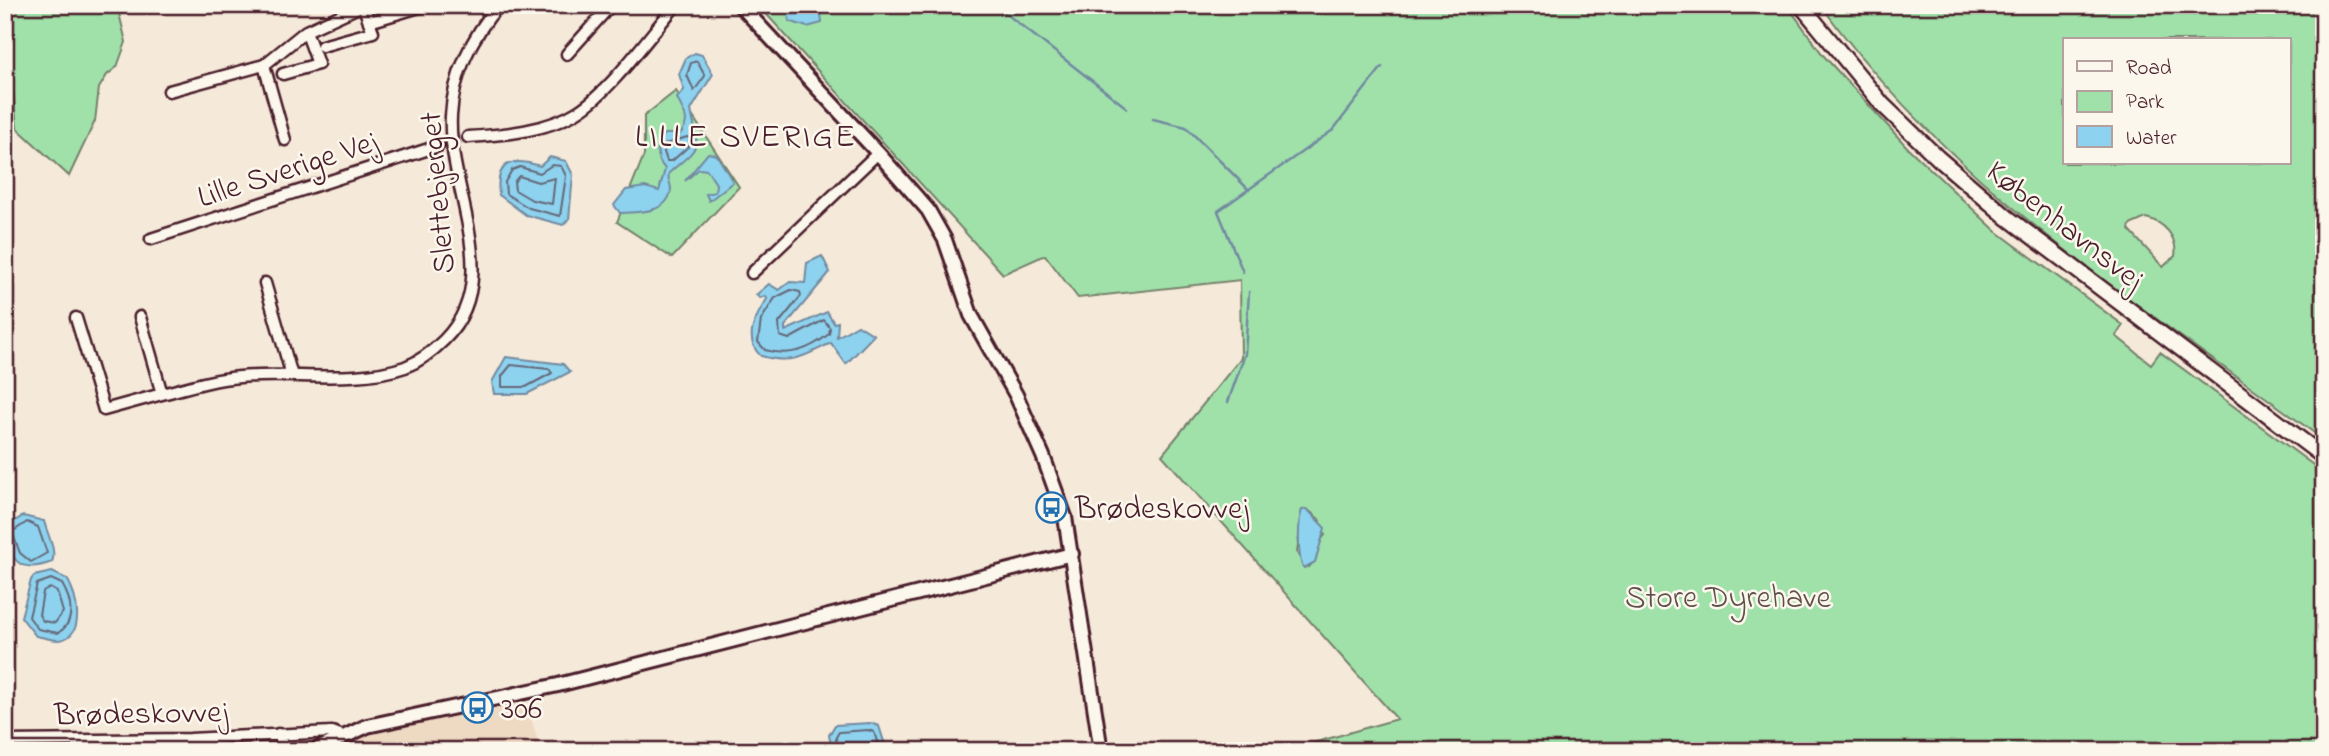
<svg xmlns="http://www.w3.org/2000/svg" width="2329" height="756" viewBox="0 0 2329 756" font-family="'Indie Flower',sans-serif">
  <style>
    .built { fill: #eed9c3 }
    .green { fill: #a0e1aa; stroke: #75806a; stroke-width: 2; fill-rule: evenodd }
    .water { fill: #8dd2ee; stroke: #728aa0; stroke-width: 2 }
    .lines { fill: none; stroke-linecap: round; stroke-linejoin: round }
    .shore { stroke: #656779; stroke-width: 2 }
    .stream { stroke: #728aa0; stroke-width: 2.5 }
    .minor-tunnel { stroke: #d3c1b6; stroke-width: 10; stroke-dasharray: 10 5; stroke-linecap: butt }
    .minor-casing { stroke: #4a1f2b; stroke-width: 15 }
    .tertiary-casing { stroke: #4a1f2b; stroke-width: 18 }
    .secondary-casing { stroke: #4a1f2b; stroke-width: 19 }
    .minor { stroke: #fbf7ec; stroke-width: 10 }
    .tertiary { stroke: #fbf7ec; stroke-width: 12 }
    .secondary { stroke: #fbf7ec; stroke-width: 14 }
    .labels { text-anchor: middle; stroke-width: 5; stroke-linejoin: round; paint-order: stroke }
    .street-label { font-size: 32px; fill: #4a1f2b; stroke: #fbf7ec }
    .poi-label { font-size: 32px; fill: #4a1f2b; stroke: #fbf7ec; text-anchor: start }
    .park-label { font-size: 32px; fill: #60504b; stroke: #fbf7ec }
    .neighbourhood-label { font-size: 33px; letter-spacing: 2px; fill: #4a1f2b; stroke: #fbf7ec }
  </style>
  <rect width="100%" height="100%" fill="#f5e9d9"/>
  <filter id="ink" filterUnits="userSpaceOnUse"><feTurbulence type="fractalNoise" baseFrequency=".0143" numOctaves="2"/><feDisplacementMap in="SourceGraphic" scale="14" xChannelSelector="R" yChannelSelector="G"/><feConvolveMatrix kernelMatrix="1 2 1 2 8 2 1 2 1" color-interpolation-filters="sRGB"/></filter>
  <g filter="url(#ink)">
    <path class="built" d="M524,696L541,751H331L351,739L378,731Z"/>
    <path class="green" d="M5,5H117L126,42L117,67L107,75L99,88L95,121L69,176L17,128L12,81L5,74Z
      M758,5H1787L1823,55L1908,148L1996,231L2123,325L2116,336L2151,364L2160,352L2324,473V751H1285L1397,719L1162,455L1241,358L1240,280L1078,298L1045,255L1003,274ZM1307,509L1319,519L1325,535C1315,545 1319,558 1309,567L1297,553L1302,510Z
      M1821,5H2324V440C2147,309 1950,187 1821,5ZM2065,40H2289V163H2065ZM2146,218C2164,222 2178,237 2175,256L2163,267L2129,230L2130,225Z
      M676,91L739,187L672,258L617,222L644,155V116Z"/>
    <path class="water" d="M787,5H820L822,23L807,27L789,21Z
      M695,53L702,55L713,74L691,110C699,152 702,144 669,173C667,180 671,183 671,189C669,214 637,212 620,213L614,205L626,190L645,187L659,191L665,169C656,159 654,144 665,134H680C692,120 683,112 677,98L684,90L679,74L686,58Z
      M708,153L717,155L733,182L709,201L706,194L715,192L716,184L707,170L699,169L685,181Z
      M550,157L566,161L573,175L569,219L563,225L526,215L499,195C495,161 512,157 540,166Z
      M822,256L830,272L785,326V331L827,312L834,323L838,322L837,337L858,325L874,335L846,364L831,343C804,356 793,365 761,356C742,339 756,316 767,299L766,296L760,298L756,295L769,284L779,290L790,282L805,283L807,263Z
      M506,357L563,364L570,372L527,394H494L492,382Z
      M1307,509L1325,528L1315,562L1304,568C1297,561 1298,520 1302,510Z
      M23,516L44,521C47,534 57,550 52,562C18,575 9,560 6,526Z
      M52,572L67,579C77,594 87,638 58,640C51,640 43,637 36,636L21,617L31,580L34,576Z
      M870,723L879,726L887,751H832L829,735L835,725Z"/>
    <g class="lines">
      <path class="shore" d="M697,61L705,76L694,91L687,75L691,63Z
        M687,137L692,139L690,145L672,161H667L664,152L666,144Z
        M552,165L561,166L566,176L560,216L529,208L506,194L505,182L512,170L520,167L540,173Z
        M519,176L538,182L555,178L552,204L532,200L515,190L514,182Z
        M791,290L800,292L801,296L779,323L780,336L789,339L824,320L830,328L829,334C809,350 790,357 765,350L758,342L761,320L775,298Z
        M511,365L549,369L552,373L526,387H502V376Z
        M27,522L38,527L47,553L31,562L20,553L12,532Z
        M51,579L62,584C72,601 76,622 58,633L38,629L29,617L37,584Z
        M50,588L57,592L63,612L55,623L43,621L39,615L43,592Z
        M837,751L836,737L839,732L868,730L874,732L880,751"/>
      <path class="stream" d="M1004,5V12L1127,108
        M1153,119L1186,127L1249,190
        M1243,272L1218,211L1333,130L1382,67
        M1228,402L1245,354L1249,292"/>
      <path class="minor-tunnel" d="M438,146L468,137"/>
      <defs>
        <path id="minor" d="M369,22L426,5
          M322,46L373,32L363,5
          M567,54L611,5
          M264,65L285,140
          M283,74L318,64L306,31
          M169,91L264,65L306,31L363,5
          M468,137C503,135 547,131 577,112C611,91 649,36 676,5
          M151,239L438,146
          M752,273L878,153
          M265,283L292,376
          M140,317L162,394C188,387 214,379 240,377C291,372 356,384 405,367C421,361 432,352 444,340C506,278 447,189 451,116C453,75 472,36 499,5
          M76,318L104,410L162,394
          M278,734L285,751
          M5,741L190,739L332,732L342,736"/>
        <path id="tertiary" d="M740,5L878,153L928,210L945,240L971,315L1016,395L1043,456L1065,517L1101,751
          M314,751L367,726L558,685L1072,554"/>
        <path id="secondary" d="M1801,5L1882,104L1938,158L2008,218L2324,457"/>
      </defs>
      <use href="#minor" class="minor-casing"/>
      <use href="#tertiary" class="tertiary-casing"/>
      <use href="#secondary" class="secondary-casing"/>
      <use href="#minor" class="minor"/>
      <use href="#tertiary" class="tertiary"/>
      <use href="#secondary" class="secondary"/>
    </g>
  </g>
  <defs>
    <symbol id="bus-ring" viewBox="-11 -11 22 22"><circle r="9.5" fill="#fbf7ec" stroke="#1f6fb2" stroke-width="1.5"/><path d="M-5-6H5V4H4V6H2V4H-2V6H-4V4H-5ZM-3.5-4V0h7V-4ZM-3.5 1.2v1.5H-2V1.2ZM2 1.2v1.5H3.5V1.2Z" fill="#1f6fb2"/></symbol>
  </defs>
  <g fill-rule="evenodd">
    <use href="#bus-ring" x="1034" y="490" width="35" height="35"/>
    <use href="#bus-ring" x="460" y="690" width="35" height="35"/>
  </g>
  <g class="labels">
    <g class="street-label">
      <text transform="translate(287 168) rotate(-18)" y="11">Lille Sverige Vej</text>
      <text transform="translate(436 193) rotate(-95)" y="11">Slettebjerget</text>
      <text transform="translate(2066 224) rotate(38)" y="11">Københavnsvej</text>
      <text transform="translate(141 712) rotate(-1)" y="11">Brødeskovvej</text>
    </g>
    <g class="poi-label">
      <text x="1075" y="518">Brødeskovvej</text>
      <text x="501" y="718">306</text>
    </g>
    <g class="park-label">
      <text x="1728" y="607">Store Dyrehave</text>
    </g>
    <g class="neighbourhood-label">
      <text x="746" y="146">LILLE SVERIGE</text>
    </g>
  </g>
  <rect width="2329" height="756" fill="none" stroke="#fbf7ec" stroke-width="28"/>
  <rect x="14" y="14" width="2301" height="728" fill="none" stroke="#4a1f2b" stroke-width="2.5" filter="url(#ink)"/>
  <rect x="2063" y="38" width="228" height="126" fill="#fbf7ec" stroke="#b4a19f" stroke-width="2"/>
  <rect x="2077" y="61" width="35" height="10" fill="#fbf7ec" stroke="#b4a19f" stroke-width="2"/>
  <text x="2126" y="74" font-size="21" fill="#4a1f2b">Road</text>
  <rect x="2077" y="91" width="35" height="21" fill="#a0e1aa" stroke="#b4a19f" stroke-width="2"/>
  <text x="2126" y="108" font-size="21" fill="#4a1f2b">Park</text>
  <rect x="2077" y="126" width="35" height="21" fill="#8dd2ee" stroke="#b4a19f" stroke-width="2"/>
  <text x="2126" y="144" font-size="21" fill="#4a1f2b">Water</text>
</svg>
